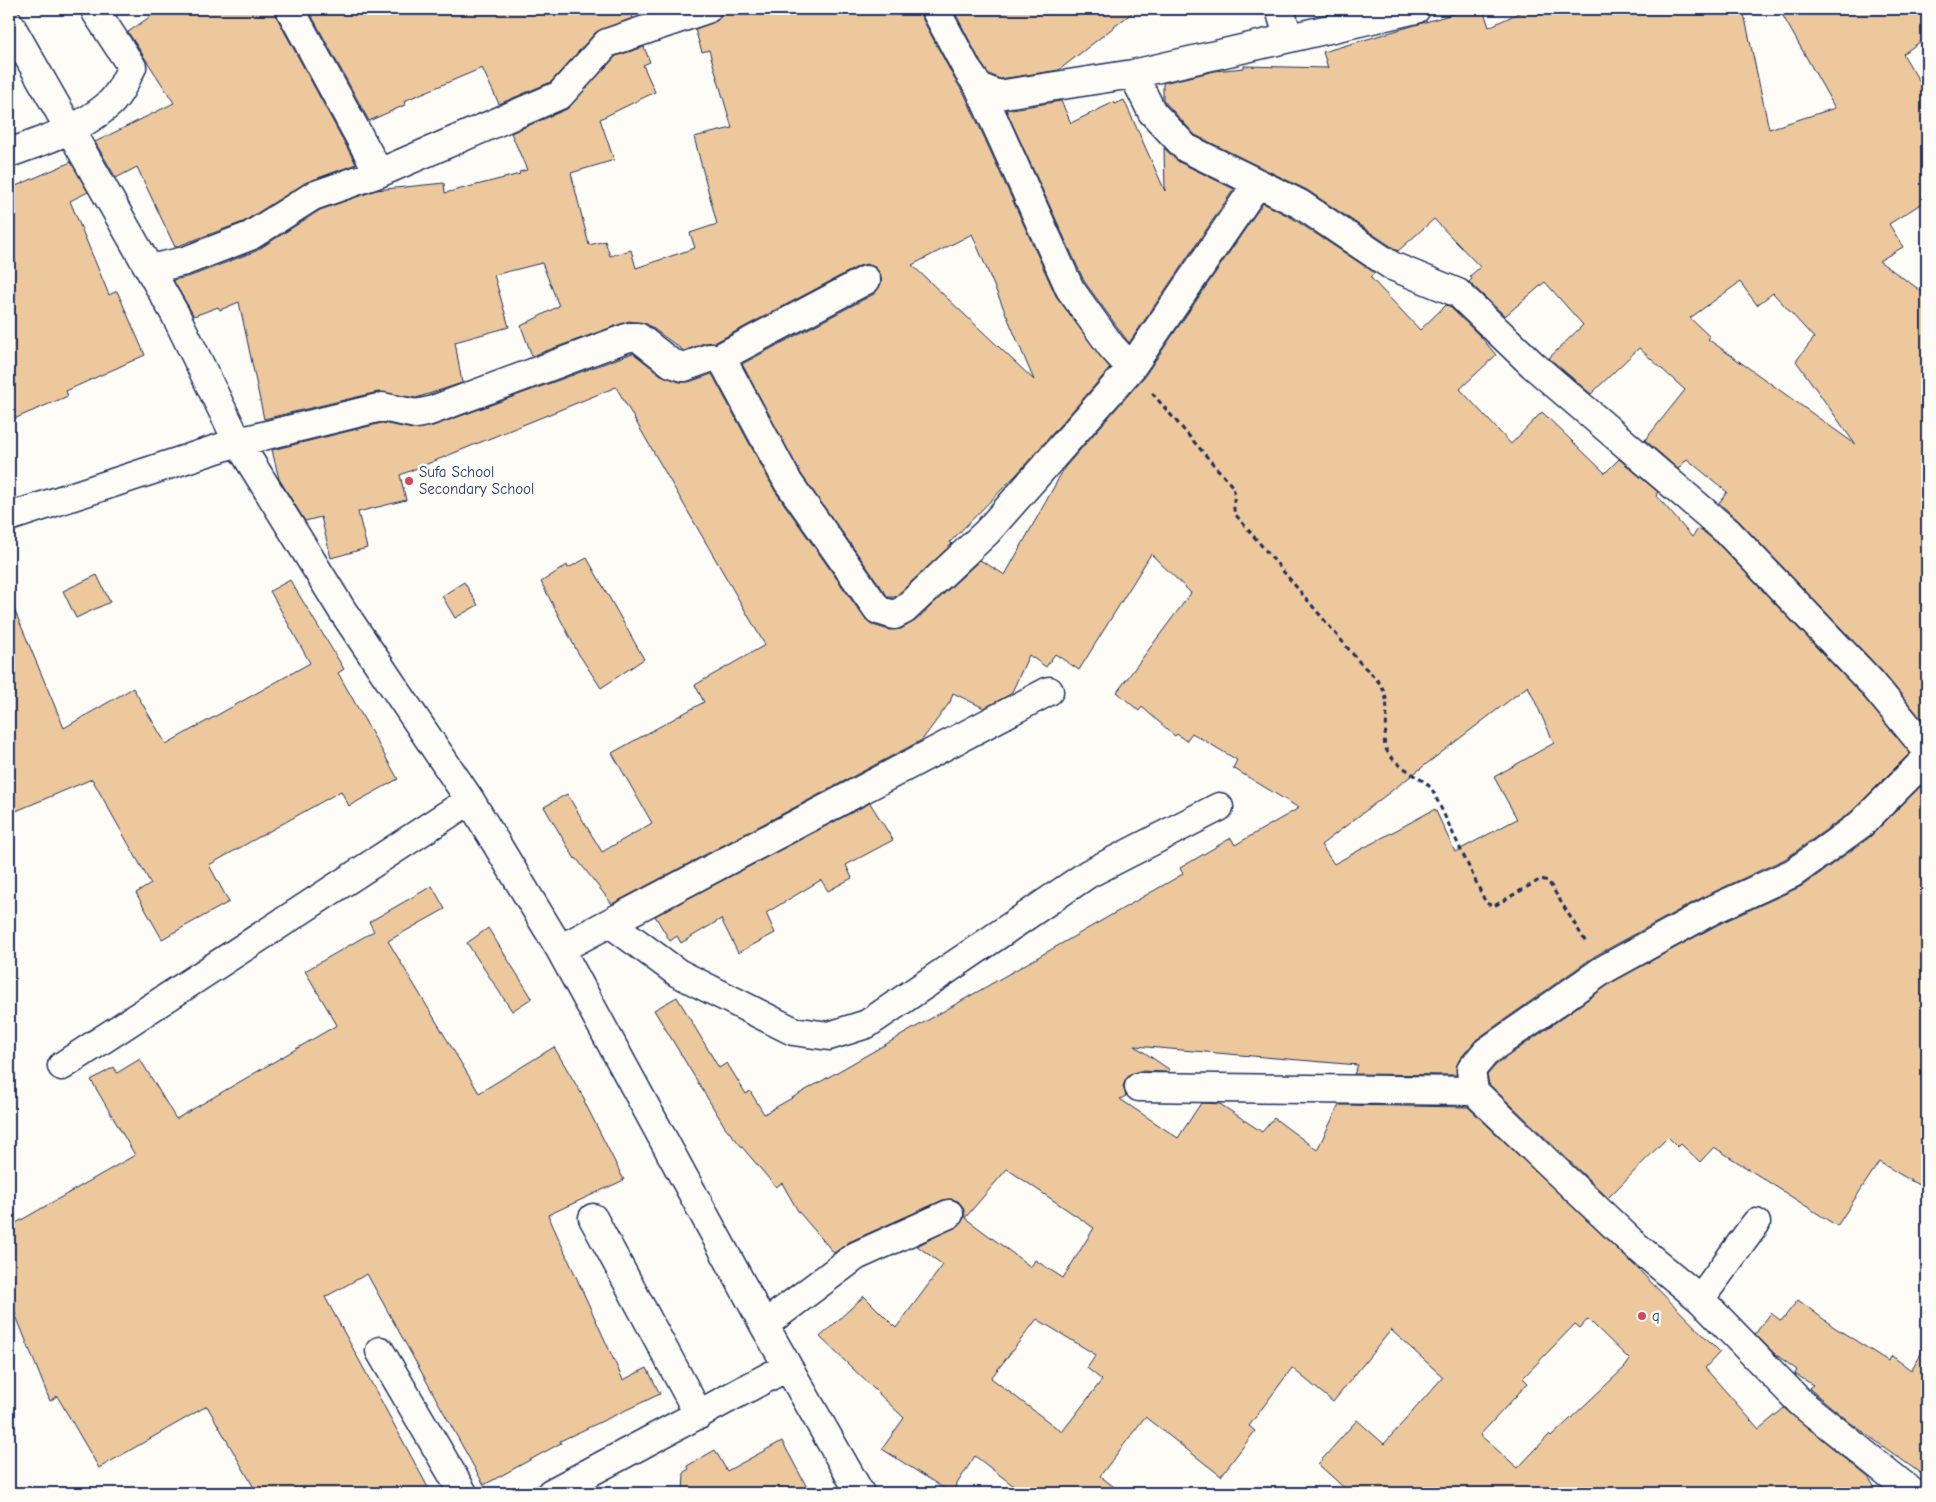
<svg xmlns="http://www.w3.org/2000/svg" width="1936" height="1502" viewBox="0 0 1936 1502" font-family="'Comic Neue',sans-serif">
  <style>
    .building { fill: #edc89d; stroke: #1b2f5e; fill-rule: evenodd }
    .lines { fill: none; stroke-linecap: round; stroke-linejoin: round }
    .minor-casing { stroke: #1b2f5e; stroke-width: 31 }
    .path { stroke: #1b2f5e; stroke-width: 3; stroke-dasharray: 5 4; stroke-linecap: butt }
    .minor { stroke: #fdfcf7; stroke-width: 28 }
    .poi-dot { fill: #d1495b; stroke: #fdfcf7; stroke-width: 2 }
    .labels { text-anchor: middle; stroke-width: 5; stroke-linejoin: round; paint-order: stroke }
    .poi-label { font-size: 15px; fill: #1b2f5e; stroke: #fdfcf7; text-anchor: start }
  </style>
  <rect width="100%" height="100%" fill="#fdfcf7"/>
  <filter id="ink" filterUnits="userSpaceOnUse"><feTurbulence type="fractalNoise" baseFrequency=".02" numOctaves="2"/><feDisplacementMap in="SourceGraphic" scale="10" xChannelSelector="R" yChannelSelector="G"/><feConvolveMatrix kernelMatrix="1 2 1 2 8 2 1 2 1" color-interpolation-filters="sRGB"/></filter>
  <g filter="url(#ink)">
    <path class="building" d="M161,9H274L276,16L356,164L305,183L243,222L175,247L137,167L116,178L95,142L174,103L128,32Z
      M308,9H629L633,18L596,32L551,82L499,104L482,68L404,101L405,105L369,121Z
      M722,9H919L921,16L954,78L965,95L1056,296L1110,368L1017,474L950,542L952,544L895,597H888L801,474L742,364L874,294L879,288L882,281L880,273L875,267L867,264L859,266L716,342L704,343L684,351L647,324L629,321L532,356L521,326L559,306L542,263L494,275L509,327L455,342L462,383L416,398L378,392L264,419L239,302L220,310L218,307L194,316L173,280L191,276L256,251L320,210L376,190L444,183L445,193L520,174L519,172L527,170L511,133L567,109L616,56L644,47L650,62L643,65L655,92L600,119L614,160L571,173L589,245L605,241L610,256L631,250L636,268L695,248L690,233L717,224L694,137L732,128L709,50L702,52L695,29L718,20ZM972,234L1034,380L912,265Z
      M953,9H1137L1059,70L1000,79L989,74L981,63Z
      M1470,9H1483L1489,27L1527,9H1743L1769,129L1835,108L1779,9H1927V37L1903,54L1927,94V200L1889,224L1903,247L1879,261L1927,295V726L1882,671L1739,521L1719,503L1727,492L1687,459L1678,469L1645,440L1685,390L1639,348L1591,394L1549,358L1583,325L1545,282L1505,316L1469,282L1472,279L1470,276L1480,267L1434,219L1398,251L1307,190L1195,135L1163,100V83L1215,71L1244,68V66L1328,68L1323,52ZM1740,282L1757,305L1773,293L1814,338L1796,361L1855,444L1708,339L1710,337L1690,318Z
      M1124,100L1165,191L1164,148L1179,162L1234,189L1129,343L1084,281L1006,110L1061,101L1071,123L1114,102L1115,104Z
      M71,162L88,192L70,201L109,295L117,291L145,355L66,391L68,396L9,421V189Z
      M1263,203L1292,218L1375,273L1370,277L1420,330L1446,305L1449,306L1481,337L1496,355L1460,389L1511,444L1542,412L1605,473L1619,459L1658,492L1656,495L1692,537L1699,528L1717,543L1859,692L1910,753L1851,812L1785,859L1705,896L1595,956L1477,1039L1459,1060L1456,1075L1354,1074L1358,1065L1135,1046L1170,1070L1166,1072L1139,1071L1131,1074L1126,1079L1123,1086L1126,1096L1120,1099L1178,1138L1201,1103L1220,1104L1262,1132L1274,1118L1317,1150L1339,1105L1468,1107L1634,1265L1720,1352L1705,1368L1759,1429L1784,1408L1869,1478L1878,1493H1350L1318,1464L1357,1420L1384,1444L1443,1377L1391,1330L1333,1402L1292,1368L1249,1426L1255,1431L1221,1476L1145,1417L1100,1476L1122,1493H1023L975,1456L951,1493L882,1449L904,1418L820,1337L864,1296L896,1328L943,1265L917,1246L961,1223L965,1215L963,1207L958,1201L951,1199L943,1200L849,1242L834,1253L798,1211L782,1183L776,1187L725,1127L654,1010L677,997L719,1068L727,1063L746,1094L750,1091L764,1114L1183,874L1180,868L1231,838L1235,845L1299,808L1233,768L1237,760L1192,733L1186,741L1177,734L1175,736L1142,707L1139,711L1117,692L1191,593L1151,554L1079,670L1055,654L1046,667L1029,655L1011,694L984,708L953,693L950,702L922,740L612,904L576,858L575,859L544,807L567,794L602,852L652,823L612,753L704,702L695,685L765,645L616,387L400,475L406,500L358,512L367,548L331,558L321,517L305,521L279,479L272,450L382,423L413,429L433,426L633,353L661,375L679,382H689L712,374L775,491L865,619L873,625L889,630L901,629L915,621L980,560L1005,575L1065,467L1144,377ZM1528,686L1554,743L1494,777L1517,819L1455,852L1435,809L1334,864L1321,845ZM1007,1169L1094,1228L1063,1278L1035,1260L1031,1267L965,1218ZM1037,1319L1096,1355L1087,1368L1102,1380L1062,1432L991,1378ZM1588,1319L1630,1360L1625,1367L1551,1437L1549,1435L1518,1468L1480,1435L1528,1383L1523,1378L1575,1324L1580,1328Z
      M587,558L644,659L601,688L578,653L541,582L567,565L568,568Z
      M97,575L110,602L76,618L63,591Z
      M290,580L344,669L338,673L398,779L349,806L341,791L209,865L229,902L162,939L136,893L151,884L92,779L9,814V597L64,728L133,688L166,744L310,663L270,591Z
      M464,582L478,605L455,618L442,596Z
      M1927,780V1190L1879,1162L1837,1226L1714,1147L1700,1162L1681,1144L1678,1147L1668,1137L1608,1198L1489,1084L1487,1075L1497,1064L1611,983L1719,924L1802,886L1870,837Z
      M870,803L893,840L846,865L852,878L828,891L821,880L766,913L775,933L738,953L721,919L681,943L677,936L670,941L655,916Z
      M432,886L445,909L388,941L479,1093L554,1047L585,1100L584,1101L624,1180L548,1215L623,1380L647,1368L660,1394L560,1441L561,1443L484,1485L367,1274L325,1297L431,1493H257L207,1406L99,1468L57,1396L50,1401L9,1298V1227L135,1155L91,1080L114,1067L117,1073L140,1059L176,1119L337,1025L305,971L374,931L369,922Z
      M488,928L532,998L512,1011L467,943Z
      M1798,1300L1834,1327L1888,1361L1892,1356L1911,1370L1927,1344V1478L1852,1424L1812,1391L1809,1388L1813,1385L1795,1374L1797,1370L1775,1354L1755,1334L1771,1313L1781,1321Z
      M782,1441L810,1493H683L684,1472L689,1469L687,1466L715,1450L727,1471Z"/>
    <g class="lines">
      <defs>
        <path id="minor" d="M935,9L968,71L979,87L1070,289L1111,346L1131,368L1257,184
          M1280,9L1288,37
          M9,23L175,314L238,442L342,610L470,800L560,949L764,1325L860,1493
          M1133,74L1152,112L1186,148L1300,204L1392,266L1458,293L1533,365L1728,532L1871,682L1927,750
          M979,87L998,95L1133,74L1416,9
          M9,153C42,141 79,130 107,106C119,96 125,81 132,67L96,12L97,9
          M379,173L560,95L607,43L707,9
          M150,269L185,261L250,236L313,196L379,173L290,9
          M866,280L725,355L723,361L788,482L878,610L894,615L904,610L987,532L1131,368
          M9,517L238,442L382,407L416,414L430,411L629,337H638L671,363L684,367L709,358H724
          M610,923L678,973L793,1031L829,1036L867,1024L1088,874L1219,807
          M560,949L1049,691
          M62,1066L470,800
          M1139,1087L1474,1091
          M593,1218L699,1415
          M1700,1299L1756,1223
          M764,1325L856,1256L949,1214
          M380,1351L463,1493
          M551,1493L787,1367
          M1913,1493L1801,1403L1700,1299L1636,1246L1544,1159L1474,1091L1471,1070L1486,1052L1603,970L1712,910L1793,873L1861,824L1927,758"/>
      </defs>
      <use href="#minor" class="minor-casing"/>
      <path class="path" d="M1152,393L1233,487C1236,497 1232,504 1235,514L1362,665C1388,688 1388,695 1386,730C1385,736 1383,742 1386,749C1393,766 1421,776 1432,789L1486,903L1494,906L1541,879L1548,881L1587,944"/>
      <use href="#minor" class="minor"/>
    </g>
  </g>
  <g class="poi-dot">
    <circle cx="409" cy="481" r="5"/>
    <circle cx="1642" cy="1316" r="5"/>
  </g>
  <g class="labels">
    <g class="poi-label">
      <text x="419" y="477">Sufa School<tspan x="419" dy="17">Secondary School</tspan></text>
      <text x="1652" y="1321">q</text>
    </g>
  </g>
  <rect width="1936" height="1502" fill="none" stroke="#fdfcf7" stroke-width="30"/>
  <rect x="15" y="15" width="1906" height="1472" fill="none" stroke="#1b2f5e" stroke-width="2" filter="url(#ink)"/>
</svg>
